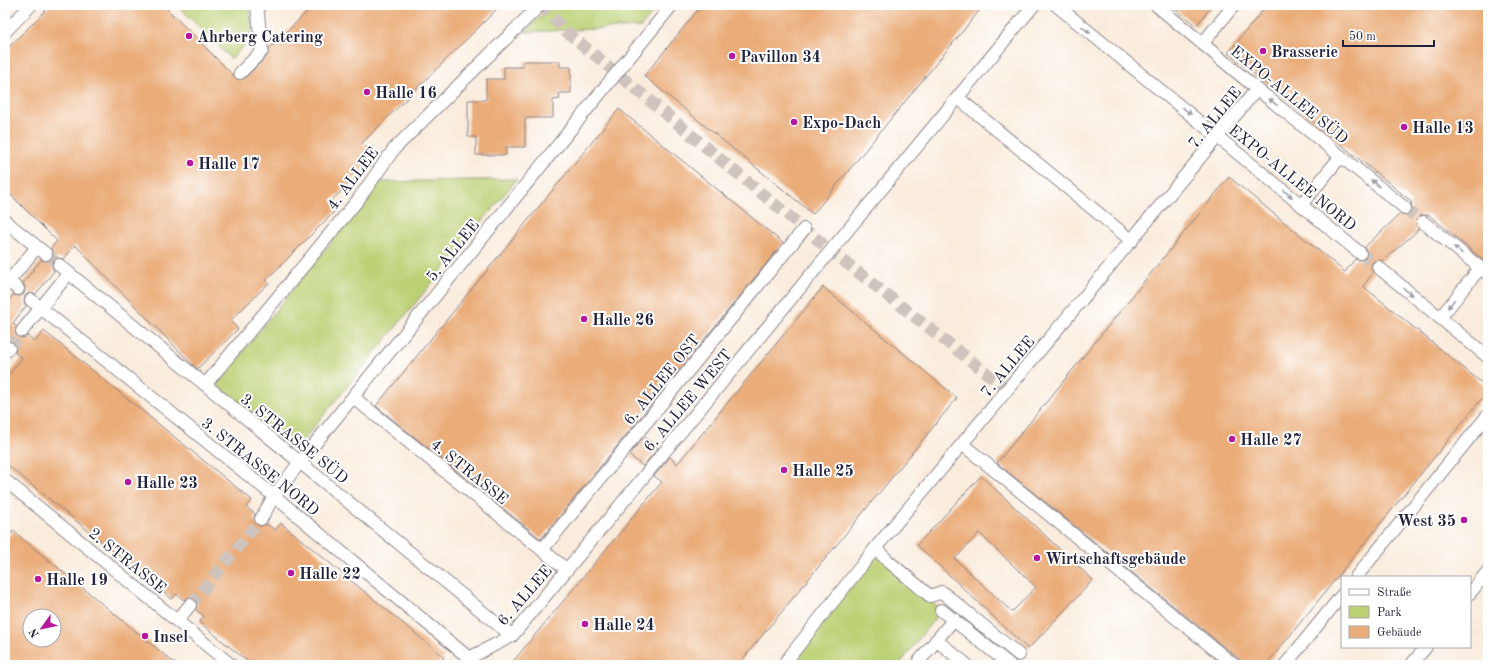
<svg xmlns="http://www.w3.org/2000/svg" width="1493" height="670" viewBox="0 0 1493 670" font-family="'Old Standard TT',serif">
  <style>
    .green { fill: #bcd074; stroke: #6f7958 }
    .building { fill: #eaac78; fill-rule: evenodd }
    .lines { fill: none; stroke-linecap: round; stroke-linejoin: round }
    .minor-tunnel { stroke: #cec4bd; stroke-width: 12; stroke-dasharray: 12 6; stroke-linecap: butt }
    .minor-casing { stroke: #8e878c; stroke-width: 14 }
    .minor { stroke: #fff; stroke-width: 12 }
    .oneway { fill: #9c9ca7 }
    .poi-dot { fill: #b5179e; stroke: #fff; stroke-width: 1.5 }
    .labels { text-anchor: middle; stroke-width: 4; stroke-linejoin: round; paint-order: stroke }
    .poi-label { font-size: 16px; font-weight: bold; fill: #22223b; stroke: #fff; text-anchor: start }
    .street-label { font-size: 16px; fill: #22223b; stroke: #fff }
  </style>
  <rect width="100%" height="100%" fill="#fff"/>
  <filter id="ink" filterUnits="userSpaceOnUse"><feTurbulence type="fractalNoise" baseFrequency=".025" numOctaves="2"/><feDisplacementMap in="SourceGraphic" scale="8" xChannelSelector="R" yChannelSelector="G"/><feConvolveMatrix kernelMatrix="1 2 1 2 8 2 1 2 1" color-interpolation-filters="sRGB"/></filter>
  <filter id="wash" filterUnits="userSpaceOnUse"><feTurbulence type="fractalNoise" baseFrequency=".012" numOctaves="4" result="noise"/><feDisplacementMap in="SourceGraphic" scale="16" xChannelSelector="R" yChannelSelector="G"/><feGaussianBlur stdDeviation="0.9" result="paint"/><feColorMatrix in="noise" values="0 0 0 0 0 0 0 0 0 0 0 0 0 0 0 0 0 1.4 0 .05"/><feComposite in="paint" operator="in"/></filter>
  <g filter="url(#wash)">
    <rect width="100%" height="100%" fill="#f9ecdd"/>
    <path class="green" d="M177,5H250L252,37L231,59Z
      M551,5H659L641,27L525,32Z
      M517,179L296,449L216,385L379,182Z
      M873,551L941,610L899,665H783Z"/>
    <g id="blocks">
      <path class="building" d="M51,5H163L238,80L245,78L267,56L269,49L314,5H501L362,143L376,157L331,201L338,208L266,280L269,283L230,321L238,329L197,369L75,245L64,259L57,258L53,261L52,267L54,271L36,294L29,293L25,296L24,302L26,306L13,323L16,326L15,334L20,338L28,336L35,342L44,331L252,500L246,507L255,514L254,519L257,525L261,526L267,524L275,530L281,523L444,657L437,665H252L199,622L204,616L196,610L197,603L194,599L188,598L184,600L176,594L172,599L5,463V380L22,358L15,353L16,346L14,342L11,341L5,342V305L13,295L20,296L24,294L25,287L23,283L41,260L48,261L52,258L53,252L51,248L57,241L5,189V51Z
        M702,5H984L813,214L644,76Z
        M1170,5H1213L1196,26Z
        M1267,5H1488V264L1429,215H1421L1416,220L1419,228L1414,234L1382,261L1376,260L1372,263L1371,269L1373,273L1363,286L1488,388V391L1266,665H1243L1239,659L997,463L1229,177L1345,272L1355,259L1359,260L1366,258L1367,254L1365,247L1400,214L1407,215L1411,212L1412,209L1411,201L1228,53Z
        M523,61H560V67H571V93H559L560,99L553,100V118H525V147H506V155H476V137H468V100H486V79H504V67H523Z
        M619,109L783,243L541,539L376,406Z
        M823,287L957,398L738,665H510L662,482L654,476L670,457L677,464Z
        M644,436L658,448L643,466L629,455Z
        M981,476L1093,580L1028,649L917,545ZM979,533L1036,587L1012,612L955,559Z
        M13,531L177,665H5V542ZM30,616H54V640H30Z"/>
    </g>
  </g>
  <g filter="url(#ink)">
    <use href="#blocks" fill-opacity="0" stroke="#8e878c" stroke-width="1"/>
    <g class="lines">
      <path class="minor-tunnel" d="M540,5L567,32L831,251L1008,390
        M1405,208L1423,222
        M1360,253L1378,267
        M46,254L59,265
        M9,348L22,331
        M190,605L261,519"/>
      <defs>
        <path id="minor" d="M1056,5L1360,253
          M1156,5L1257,89L1405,208
          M5,32L31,5
          M1203,43L1234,5
          M240,73L262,51L257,5
          M958,98L1132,241
          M1301,205L1341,156
          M5,221L46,254
          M1423,222L1488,274
          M59,265L512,636
          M1378,267L1488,357
          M5,278L18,289
          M5,286L37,247
          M31,300L274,496L469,658
          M1440,318L1480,268
          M22,331L69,273
          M5,352L9,348
          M205,385L358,200L394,149L540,5
          M353,397L567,570
          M962,444L1234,665
          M5,480L231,665
          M261,519L274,496L300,462L672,5
          M876,549L888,561L930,596L942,592L1019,655
          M542,550L804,229
          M1356,577L1488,415
          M1470,593L1488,571
          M941,610L1010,665
          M177,621L190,605
          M936,640L967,665
          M464,665L469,658L512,636L1034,5
          M783,665L873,551L1257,89
          M916,665L954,619
          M1285,665L1342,595
          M1411,665L1426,647"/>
      </defs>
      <use href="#minor" class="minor-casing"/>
      <use href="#minor" class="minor"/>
    </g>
    <defs><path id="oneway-solid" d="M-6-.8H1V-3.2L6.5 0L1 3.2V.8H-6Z"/></defs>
    <g class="oneway">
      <use href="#oneway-solid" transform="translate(1086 30) rotate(39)"/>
      <use href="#oneway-solid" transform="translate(1273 102) rotate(-141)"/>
      <use href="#oneway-solid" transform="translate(1187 111) rotate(39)"/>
      <use href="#oneway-solid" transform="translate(1375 183) rotate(-141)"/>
      <use href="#oneway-solid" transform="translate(1288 194) rotate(39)"/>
      <use href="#oneway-solid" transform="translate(1458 250) rotate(-141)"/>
      <use href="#oneway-solid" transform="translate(1408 292) rotate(39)"/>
      <use href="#oneway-solid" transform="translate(1451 304) rotate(128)"/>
    </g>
  </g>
  <g class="poi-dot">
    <circle cx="189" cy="36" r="4"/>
    <circle cx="1263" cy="51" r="4"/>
    <circle cx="732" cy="56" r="4"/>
    <circle cx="367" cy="92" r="4"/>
    <circle cx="794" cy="122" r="4"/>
    <circle cx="1404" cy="127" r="4"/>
    <circle cx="190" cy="163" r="4"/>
    <circle cx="584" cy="319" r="4"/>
    <circle cx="1232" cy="439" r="4"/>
    <circle cx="784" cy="470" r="4"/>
    <circle cx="128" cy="482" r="4"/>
    <circle cx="1464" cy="520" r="4"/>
    <circle cx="1037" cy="558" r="4"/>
    <circle cx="291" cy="573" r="4"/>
    <circle cx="38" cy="579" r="4"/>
    <circle cx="585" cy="624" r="4"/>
    <circle cx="145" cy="636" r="4"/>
  </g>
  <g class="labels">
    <g class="poi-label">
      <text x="197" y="42">Ahrberg Catering</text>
      <text x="1271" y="57">Brasserie</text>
      <text x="740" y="62">Pavillon 34</text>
      <text x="375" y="98">Halle 16</text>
      <text x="802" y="128">Expo-Dach</text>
      <text x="1412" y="133">Halle 13</text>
      <text x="198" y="169">Halle 17</text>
      <text x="592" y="325">Halle 26</text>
      <text x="1240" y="445">Halle 27</text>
      <text x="792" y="476">Halle 25</text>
      <text x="136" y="488">Halle 23</text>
      <text x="1456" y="526" text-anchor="end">West 35</text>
      <text x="1045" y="564">Wirtschaftsgebäude</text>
      <text x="299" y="579">Halle 22</text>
      <text x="46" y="585">Halle 19</text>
      <text x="593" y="630">Halle 24</text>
      <text x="153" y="642">Insel</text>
    </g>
    <g class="street-label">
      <text transform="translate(1290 94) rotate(39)" y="6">EXPO-ALLEE SÜD</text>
      <text transform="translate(1214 117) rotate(-51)" y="6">7. ALLEE</text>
      <text transform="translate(1293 177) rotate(39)" y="6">EXPO-ALLEE NORD</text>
      <text transform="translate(352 178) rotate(-53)" y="6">4. ALLEE</text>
      <text transform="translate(452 250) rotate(-51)" y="6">5. ALLEE</text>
      <text transform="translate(1007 366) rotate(-50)" y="6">7. ALLEE</text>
      <text transform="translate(661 379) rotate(-51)" y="6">6. ALLEE OST</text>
      <text transform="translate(687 400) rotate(-50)" y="6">6. ALLEE WEST</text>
      <text transform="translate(295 438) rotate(39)" y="6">3. STRASSE SÜD</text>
      <text transform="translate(261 466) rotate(39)" y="6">3. STRASSE NORD</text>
      <text transform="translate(470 471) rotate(39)" y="6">4. STRASSE</text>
      <text transform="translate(128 560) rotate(39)" y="6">2. STRASSE</text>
      <text transform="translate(524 595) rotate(-49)" y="6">6. ALLEE</text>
    </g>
  </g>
  <rect width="1493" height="670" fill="none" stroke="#fff" stroke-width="20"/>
  <rect x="1341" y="576" width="130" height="72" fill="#ffffff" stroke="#a7a7b1"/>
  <rect x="1349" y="589" width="20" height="6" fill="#ffffff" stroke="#a7a7b1"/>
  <text x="1377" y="596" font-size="12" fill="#22223b">Straße</text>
  <rect x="1349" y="606" width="20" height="12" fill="#bcd074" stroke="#a7a7b1"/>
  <text x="1377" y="616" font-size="12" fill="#22223b">Park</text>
  <rect x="1349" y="626" width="20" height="12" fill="#eaac78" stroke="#a7a7b1"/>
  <text x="1377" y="636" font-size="12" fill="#22223b">Gebäude</text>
  <g transform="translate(42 628) rotate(237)"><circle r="19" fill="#ffffff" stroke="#a7a7b1"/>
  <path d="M0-3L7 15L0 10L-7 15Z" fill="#b5179e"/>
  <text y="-6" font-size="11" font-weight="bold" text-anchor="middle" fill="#22223b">N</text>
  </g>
  <path d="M1343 40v6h91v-6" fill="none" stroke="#22223b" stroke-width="2"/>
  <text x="1349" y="40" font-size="12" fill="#22223b" stroke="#ffffff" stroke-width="3" paint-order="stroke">50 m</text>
</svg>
